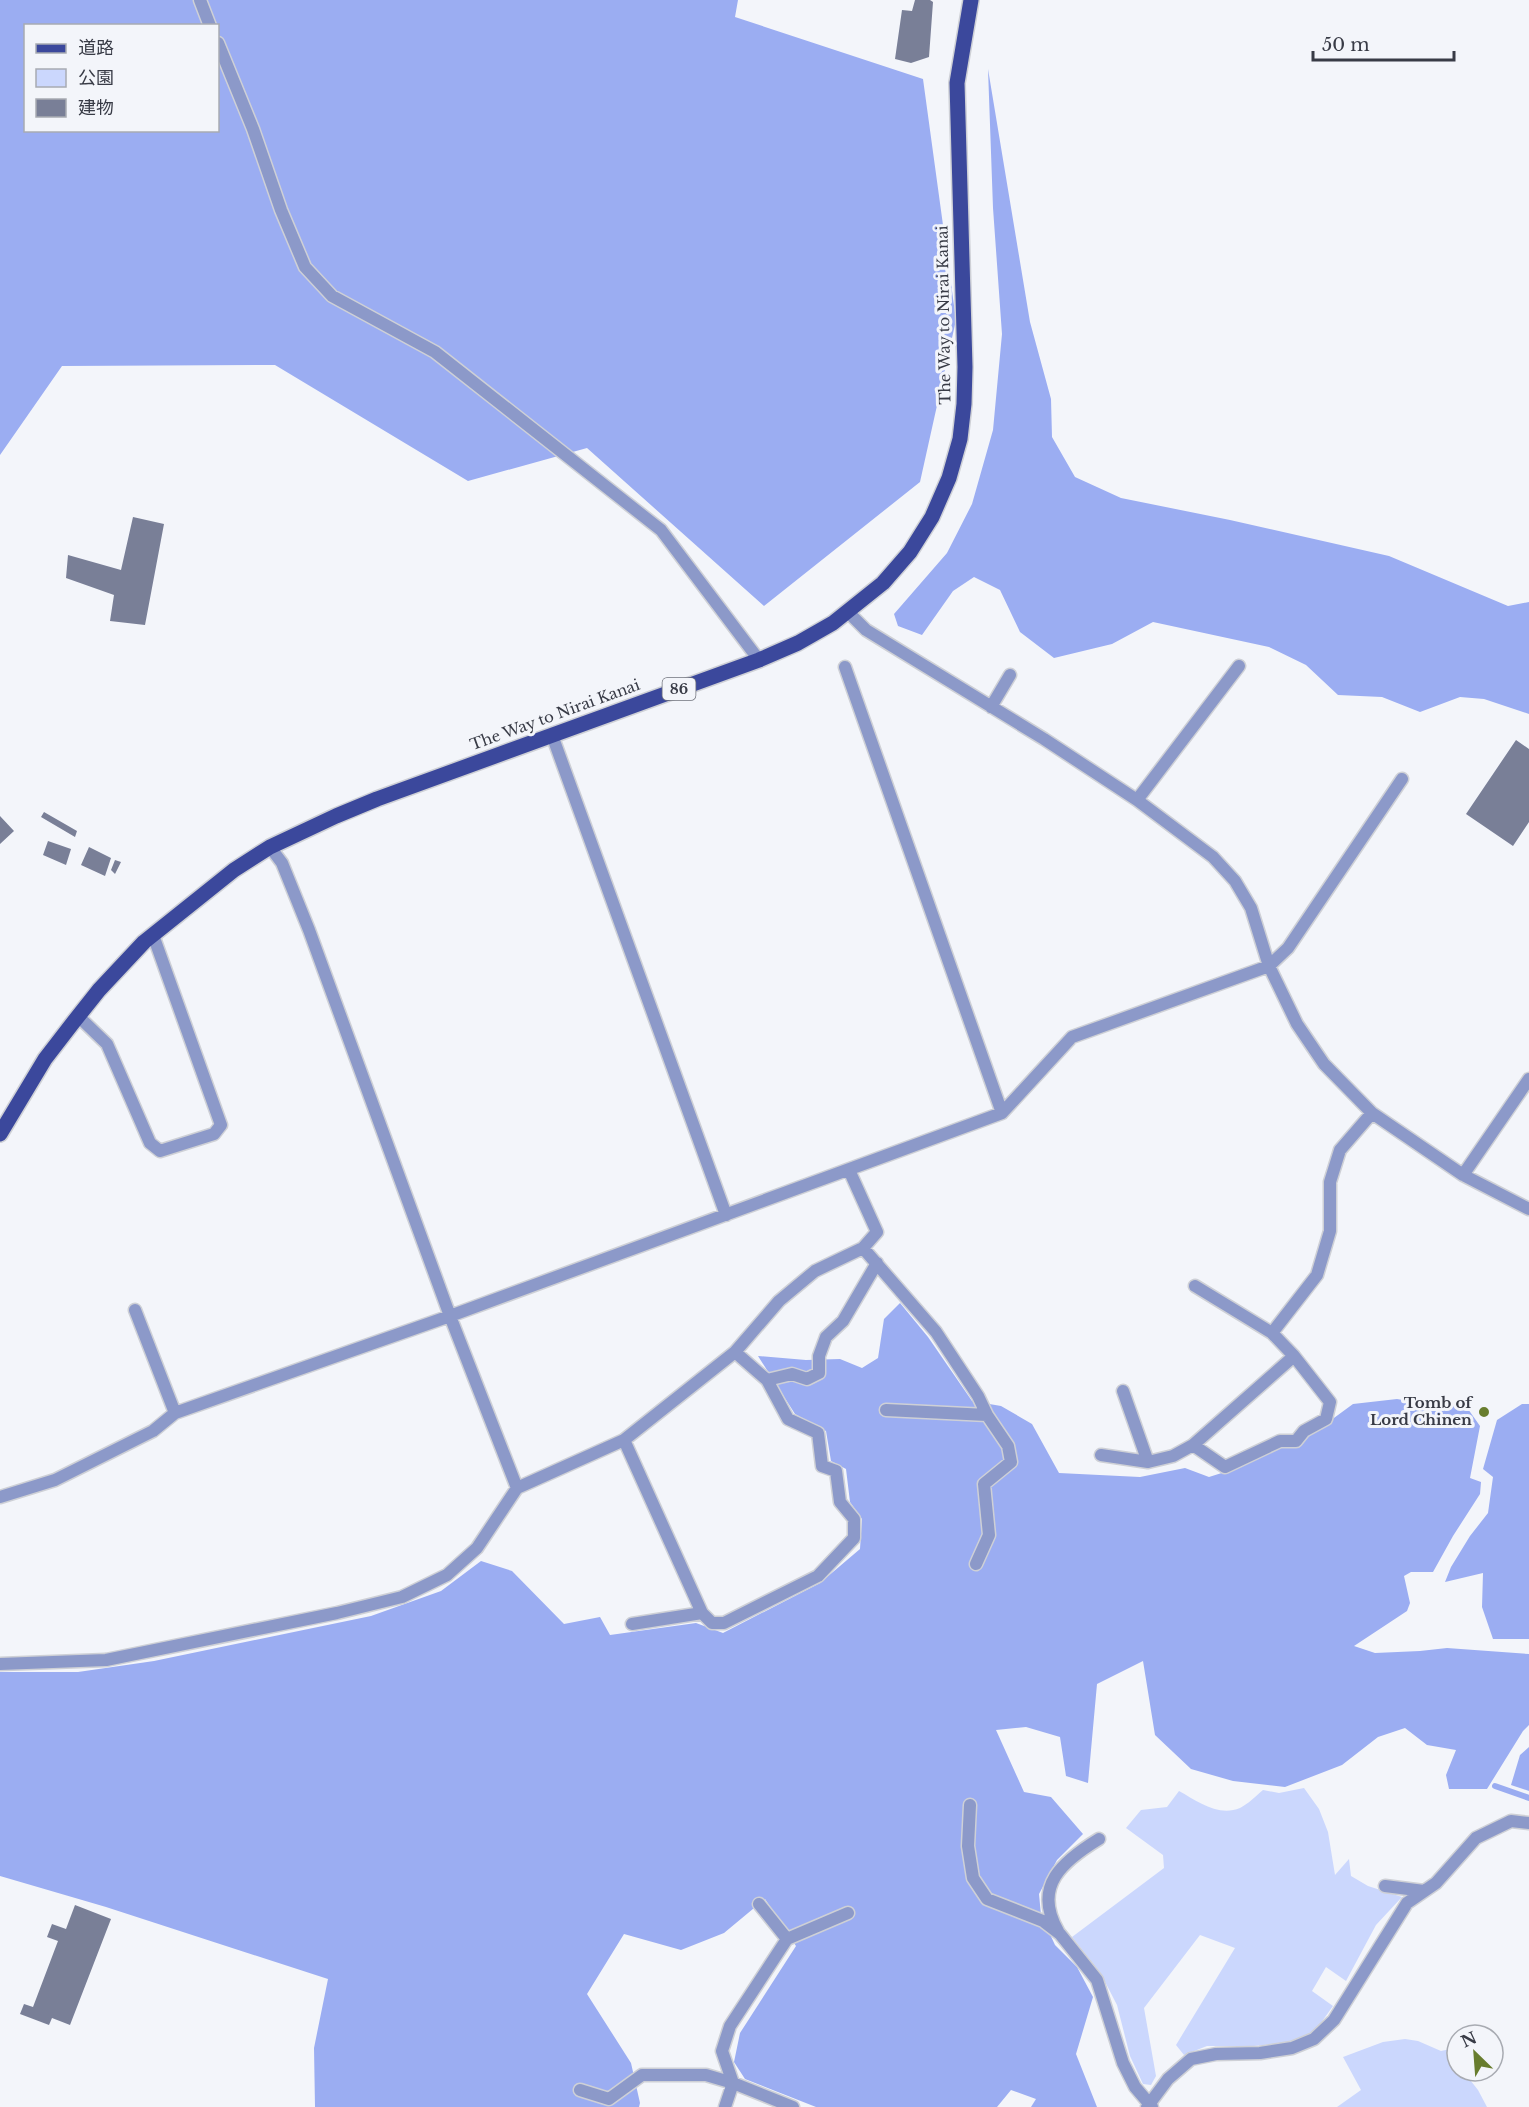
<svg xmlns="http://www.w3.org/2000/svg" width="1529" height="2107" viewBox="0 0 1529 2107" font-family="'Libre Baskerville','Noto Sans JP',serif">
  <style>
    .green { fill: #cbd7fd }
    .forest { fill: #9badf2; fill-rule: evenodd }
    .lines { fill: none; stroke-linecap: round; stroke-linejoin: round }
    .stream { stroke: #9aacf1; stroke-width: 6 }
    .building { fill: #797f97 }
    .street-casing { stroke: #ced0d6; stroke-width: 15 }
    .primary-casing { stroke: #ced0d6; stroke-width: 18 }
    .street { stroke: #8c99c9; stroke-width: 12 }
    .primary { stroke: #3b489c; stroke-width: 15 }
    .poi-dot { fill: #687d2e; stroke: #f3f5fa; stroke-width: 2 }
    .labels { text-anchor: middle; stroke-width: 6; stroke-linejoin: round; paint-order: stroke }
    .shield { fill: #f3f5fa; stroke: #70737c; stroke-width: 1.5 }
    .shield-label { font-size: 14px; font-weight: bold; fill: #383b46 }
    .street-label { font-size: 15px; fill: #383b46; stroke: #f3f5fa }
    .poi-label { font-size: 15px; font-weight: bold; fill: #383b46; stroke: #f3f5fa; text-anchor: end }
  </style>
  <rect width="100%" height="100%" fill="#f3f5fa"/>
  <path class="green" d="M1304,1788L1319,1809L1328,1832L1335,1875L1349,1859L1351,1876L1368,1886L1402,1897L1376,1925L1346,1981L1326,1967L1312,1991L1333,2006L1313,2034L1292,2042L1254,2046H1207L1184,2055L1176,2045L1235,1948L1200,1935L1144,2008L1156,2076L1151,2085L1143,2084L1130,2056L1117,2005L1100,1972L1072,1937L1164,1868L1163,1855L1126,1828L1141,1810L1167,1807L1179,1791C1197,1801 1218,1817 1240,1808C1248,1804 1256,1796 1263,1790L1279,1793Z
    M1405,2039L1418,2041L1441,2051L1455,2048L1457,2055V2071H1463L1478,2090L1487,2107H1337L1361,2090L1343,2057L1383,2042Z"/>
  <path class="forest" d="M0,0H738L735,17L923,79L956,320L920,482L764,606L587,448L468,481L275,365L62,366L0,455ZM26,26H218V130H26Z
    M988,69L1030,322L1051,399L1052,437L1075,477L1121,498L1230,520L1389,556L1508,606L1529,602V714L1484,699L1460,697L1420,712L1382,697L1338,695L1306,665L1269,647L1153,622L1112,644L1054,658L1020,632L1000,590L974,577L953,591L922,635L898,626L894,614L947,553L972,504L993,430L1002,334L993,208Z
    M900,1303L928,1337L972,1401L1001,1406L1032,1424L1059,1473L1140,1477L1185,1468L1209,1477L1228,1471L1282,1447H1299L1308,1437L1353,1404L1397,1399L1420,1403L1439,1402L1468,1409L1480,1426L1470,1478L1481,1482L1480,1494L1453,1536L1433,1572H1411L1404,1576L1410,1603L1407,1611L1354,1646L1375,1653L1420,1651L1447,1648L1529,1654V1725L1523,1731L1487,1789H1449L1446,1775L1456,1750L1427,1745L1405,1728L1378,1737L1342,1765L1285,1787L1233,1781L1191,1769L1155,1735L1143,1661L1097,1684L1088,1783L1066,1776L1060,1737L1026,1727L996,1730L1024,1792L1051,1797L1083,1834L1057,1860L1039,1894L1041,1915L1055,1945L1077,1967L1093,1997L1076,2054L1097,2107H1031L1036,2099L1011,2090L997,2107H816L745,2079L734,2062L740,2033L796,1946L765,1899L724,1933L681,1950L624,1934L587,1994L631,2063L640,2103L639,2107H315L314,2048L328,1979L106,1907L0,1876V1672H78L154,1661L371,1616L441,1591L481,1561L512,1571L564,1624L600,1617L610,1635L696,1623L723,1633L820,1583L860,1549L862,1519L850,1502L846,1469L831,1461L826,1431L795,1414L758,1356L806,1360L840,1359L862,1368L878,1358L884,1319Z
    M1522,1404H1529V1639H1493L1482,1607L1483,1573L1445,1582L1451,1567L1470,1536L1488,1513L1493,1477L1483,1469L1497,1420Z
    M1529,1747V1791L1511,1785L1520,1755Z"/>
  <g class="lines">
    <path class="stream" d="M1495,1786L1529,1798"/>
  </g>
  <path class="building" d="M915,0H930L933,2L929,57L911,63L895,59L902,10L912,11Z
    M133,517L164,524L145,625L110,621L114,595L66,578L68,555L121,570Z
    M1516,740L1529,749V822L1513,846L1466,814Z
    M44,812L77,831L75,837L41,817Z
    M0,816L14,831L0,844Z
    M48,841L71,849L66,865L43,855Z
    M89,847L111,858L105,876L81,865Z
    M115,860L121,862L115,874L111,870Z
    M75,1905L111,1919L70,2025L52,2018L49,2025L20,2014L24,2004L33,2007L58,1941L47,1937L52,1924L66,1929Z"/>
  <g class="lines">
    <defs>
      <path id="street" d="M200,0L210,26
        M218,43L253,129L281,210L305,267L332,296L435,352L661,530L759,660
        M848,612L866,630L1044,739L1137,800L1213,857L1235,881L1251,908L1269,966L1297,1024L1324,1064L1372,1113L1463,1175L1529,1209
        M845,667L1002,1113
        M991,707L1010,675
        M552,735L726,1215
        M1137,800L1239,666
        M270,847L282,863L309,930L450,1316L517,1488
        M78,1016L107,1044L150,1143L160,1151L214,1134L221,1125L153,935
        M1463,1175L1529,1079
        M863,1248L936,1332L978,1396L987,1415L1008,1446L1011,1462L984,1484L989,1535L976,1564
        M1195,1286L1272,1333L1317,1275L1330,1231V1182L1340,1150L1372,1113
        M135,1310L175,1413
        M1272,1333L1294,1356L1330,1402L1326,1419L1304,1431L1296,1441H1280L1225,1467L1193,1445L1294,1356
        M735,1352L767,1380L792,1374L807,1379L819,1373V1356L826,1337L843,1321L877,1263
        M1123,1391L1148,1462
        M886,1410L987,1415
        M624,1440L702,1613L712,1623H724L818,1576L854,1538V1519L840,1502L836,1471L822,1466L818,1433L788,1419L767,1380
        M1101,1455L1148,1462L1173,1456L1193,1445
        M0,1497L55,1480L153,1431L175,1413L450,1316L1002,1113L1072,1037L1269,966L1288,948L1402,779
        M632,1624L702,1613
        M0,1664L106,1660L337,1613L402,1597L447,1575L477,1548L517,1488L624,1440L735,1352L779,1301L815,1271L863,1248L877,1232L849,1170
        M970,1805L968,1846L973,1878L987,1899L1043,1921L1060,1934L1097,1980L1123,2063L1135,2087L1152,2107
        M1385,1886L1424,1891
        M759,1904L787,1939
        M1058,1931C1032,1886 1063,1861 1099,1839
        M580,2090L609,2099L642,2075H706L733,2083L725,2107
        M793,2107L733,2083L722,2051L730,2026L787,1939L848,1913
        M1147,2107L1168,2079L1191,2059L1216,2054L1260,2053L1292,2048L1314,2039L1334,2020L1407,1903L1436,1883L1476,1838L1511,1821L1529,1823"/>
      <path id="primary" d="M0,1134L45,1059L72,1024L99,990L144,942L234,870L270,847L336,816L377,799L759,660L798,643L833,623L883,583L910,552L932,517L949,478L960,439L964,404L965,367L957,83L971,0"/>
    </defs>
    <use href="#street" class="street-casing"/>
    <use href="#primary" class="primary-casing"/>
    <use href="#street" class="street"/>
    <use href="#primary" class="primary"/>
  </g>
  <circle class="poi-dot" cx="1484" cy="1412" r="6"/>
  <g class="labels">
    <rect class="shield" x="662.5" y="678" width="33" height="22" rx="4.5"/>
    <g class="shield-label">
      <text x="679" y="694">86</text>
    </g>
    <g class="street-label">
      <text transform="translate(944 315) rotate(-91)" y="5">The Way to Nirai Kanai</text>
      <text transform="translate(555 715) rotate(-20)" y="5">The Way to Nirai Kanai</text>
    </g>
    <g class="poi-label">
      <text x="1472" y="1408">Tomb of<tspan x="1472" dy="17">Lord Chinen</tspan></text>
    </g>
  </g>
  <rect x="24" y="24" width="195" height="108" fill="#f3f5fa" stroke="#a8abb2" stroke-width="1.5"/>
  <rect x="36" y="44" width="30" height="9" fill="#3b489c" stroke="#a8abb2" stroke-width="1.5"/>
  <text x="78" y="54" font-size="18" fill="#383b46">道路</text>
  <rect x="36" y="69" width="30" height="18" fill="#cbd7fd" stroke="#a8abb2" stroke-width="1.5"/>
  <text x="78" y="84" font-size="18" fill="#383b46">公園</text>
  <rect x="36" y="99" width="30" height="18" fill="#797f97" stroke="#a8abb2" stroke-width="1.5"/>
  <text x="78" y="114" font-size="18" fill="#383b46">建物</text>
  <g transform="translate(1475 2053) rotate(335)"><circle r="28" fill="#f3f5fa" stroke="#a8abb2" stroke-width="1.5"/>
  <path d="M0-4.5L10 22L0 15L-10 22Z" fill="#687d2e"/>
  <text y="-9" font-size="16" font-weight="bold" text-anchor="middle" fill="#383b46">N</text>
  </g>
  <path d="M1313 51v9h141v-9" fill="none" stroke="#383b46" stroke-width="3"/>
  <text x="1322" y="51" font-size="18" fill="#383b46" stroke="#f3f5fa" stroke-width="4.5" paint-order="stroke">50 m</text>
</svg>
